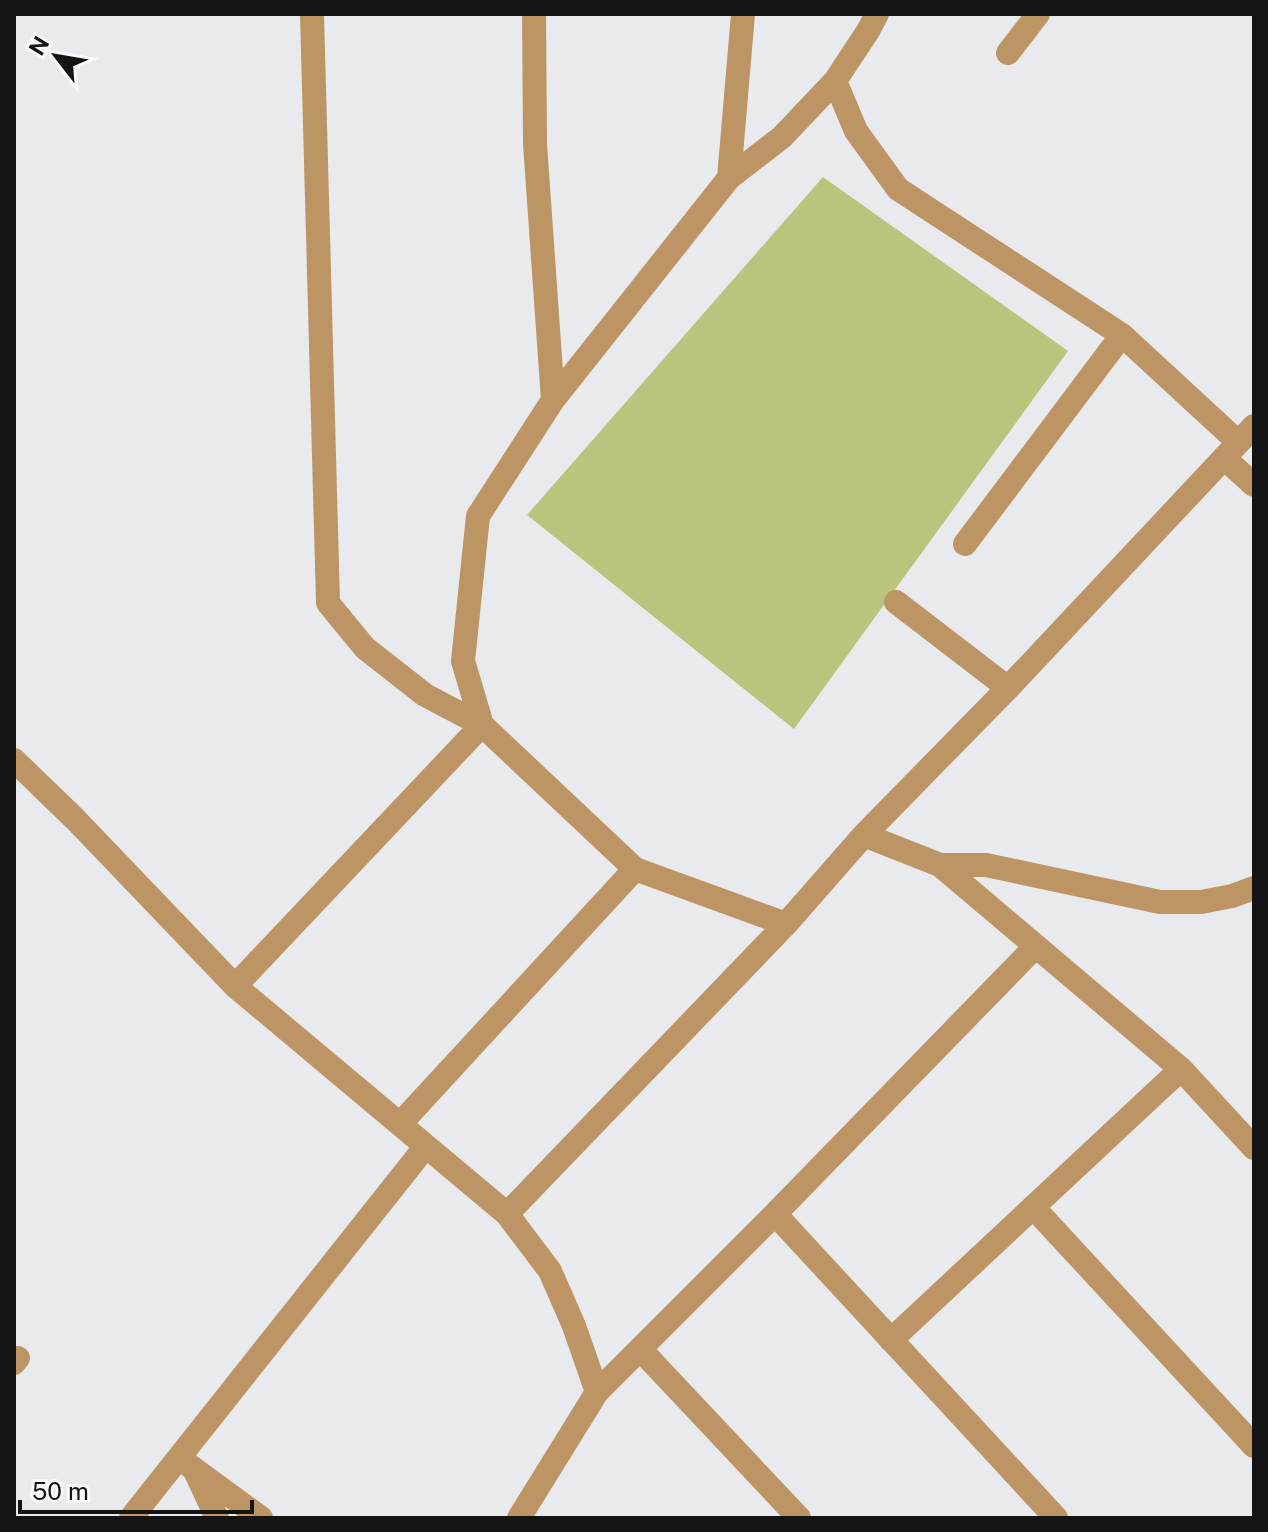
<svg xmlns="http://www.w3.org/2000/svg" width="1268" height="1532" viewBox="0 0 1268 1532" font-family="'Public Sans',sans-serif">
  <style>
    .pitch { fill: #b9c57d }
    .lines { fill: none; stroke-linecap: round; stroke-linejoin: round }
    .minor { stroke: #bd9564; stroke-width: 24 }
  </style>
  <rect width="100%" height="100%" fill="#e9eaed"/>
  <path class="pitch" d="M823,177L1068,351L794,729L527,515Z"/>
  <g class="lines">
    <path class="minor" d="M312,14L328,603L365,648L425,695L482,725L635,869L786,924
      M534,14L535,144L553,400
      M1008,53L1038,14
      M835,81L856,131L898,189L1122,335L1238,442
      M729,178L743,14
      M1224,458L1254,485
      M965,544L1122,335
      M896,602L1008,688
      M482,725L463,661L478,516L553,400L729,178L782,137L835,81L868,31L877,14
      M14,760L75,819L235,986L507,1214L550,1271L574,1326L597,1392L519,1518
      M864,835L940,865L1181,1069L1254,1148
      M940,865H986L1160,902H1201L1232,896L1254,888
      M235,986L482,725
      M400,1124L635,869
      M1033,1207L1254,1446
      M507,1214L786,924L864,835L1008,688L1254,426
      M775,1214L1056,1518
      M891,1340L1181,1069
      M640,1349L799,1518
      M14,1363L18,1358
      M597,1392L775,1214L1036,946
      M179,1458L261,1518
      M196,1473L217,1518
      M131,1518L426,1146"/>
  </g>
  <rect width="1268" height="1532" fill="none" stroke="#141415" stroke-width="32"/>
  <g transform="translate(56 56) rotate(301)" stroke="#f7f8fa" stroke-width="6" paint-order="stroke">
  <path d="M0-6L14 30L0 20L-14 30Z" fill="#141415"/>
  <text y="-12" font-size="22" font-weight="bold" text-anchor="middle" fill="#141415">N</text>
  </g>
  <path d="M20 1500v12h232v-12" fill="none" stroke="#141415" stroke-width="4"/>
  <text x="32" y="1500" font-size="24" fill="#141415" stroke="#f7f8fa" stroke-width="6" paint-order="stroke">50 m</text>
</svg>
